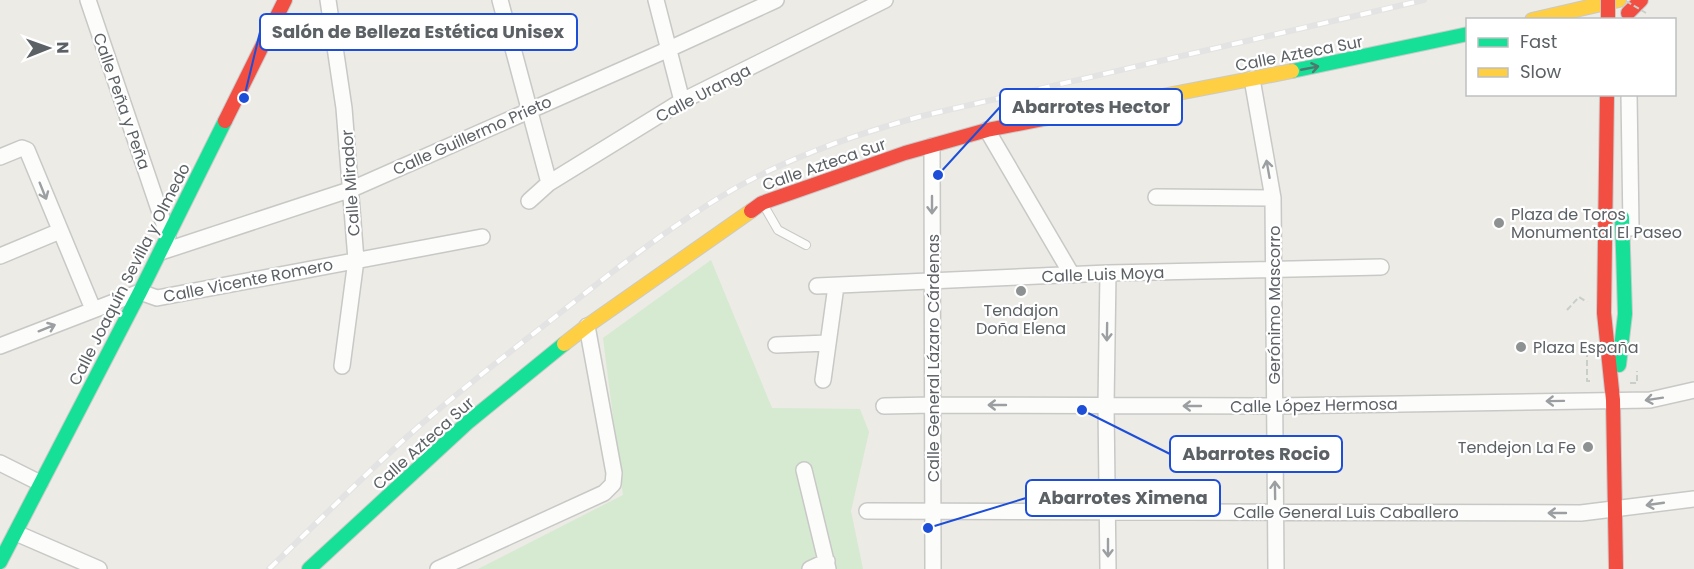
<svg xmlns="http://www.w3.org/2000/svg" width="1694" height="569" viewBox="0 0 1694 569" font-family="Poppins,sans-serif">
  <style>
    .green { fill: #d5ead0 }
    .lines { fill: none; stroke-linecap: round; stroke-linejoin: round }
    .lane-casing { stroke: #c8c8c7; stroke-width: 10 }
    .street-casing { stroke: #c8c8c7; stroke-width: 18 }
    .fast-casing { stroke: #c9caca; stroke-width: 16 }
    .slow-casing { stroke: #c9caca; stroke-width: 16 }
    .jam-casing { stroke: #c9caca; stroke-width: 16 }
    .path { stroke: #c8ceca; stroke-width: 2; stroke-dasharray: 6 3; stroke-linecap: butt }
    .lane { stroke: #fcfcfb; stroke-width: 8 }
    .street { stroke: #fcfcfb; stroke-width: 15 }
    .fast { stroke: #16e098; stroke-width: 14 }
    .slow { stroke: #ffcf43; stroke-width: 14 }
    .jam { stroke: #f24e42; stroke-width: 14 }
    .rail-casing { stroke: #e3e3e3; stroke-width: 6 }
    .rail { stroke: #fff; stroke-width: 4; stroke-dasharray: 11; stroke-linecap: butt }
    .jam-bridge-casing { stroke: #d6c9b2; stroke-width: 16; stroke-linecap: butt }
    .path-bridge { stroke: #c8ceca; stroke-width: 2; stroke-dasharray: 6 3; stroke-linecap: butt }
    .jam-bridge { stroke: #f24e42; stroke-width: 14 }
    .oneway { stroke: #4d7a6f }
    .oneway2 { stroke: #9b9fa1 }
    .poi-dot { fill: #8e9192; stroke: #fff; stroke-width: 2 }
    .labels { text-anchor: middle; stroke-width: 4.5; stroke-linejoin: round; paint-order: stroke }
    .street-label { font-size: 16px; fill: #5b6165; stroke: #fff }
    .poi-label { font-size: 16px; fill: #5b6165; stroke: #fff; text-anchor: start }
    .leader { fill: none; stroke: #1d4ed8; stroke-width: 2 }
    .callout-dot { fill: #1d4ed8; stroke: #fff; stroke-width: 2 }
    .callout { fill: #fff; stroke: #1d4ed8; stroke-width: 2 }
    .callout-label { font-size: 18px; text-anchor: middle; font-weight: bold; fill: #5b6165 }
  </style>
  <rect width="100%" height="100%" fill="#ecebe6"/>
  <path class="green" d="M711,260L772,408L860,409L869,432L851,511L863,569H478L623,495L603,338Z"/>
  <g class="lines">
    <defs>
      <path id="lane" d="M763,204L778,230L806,245"/>
      <path id="street" d="M88,0L168,236
        M328,0L344,108L356,260L342,366
        M500,0L549,183
        M656,0L682,101
        M1252,79L1273,198L1276,569
        M1629,94L1631,228
        M987,130L1072,275
        M932,146L933,569
        M0,157L22,148L27,150L93,309
        M1156,197L1273,198
        M529,201L549,183L682,101L885,0
        M161,252L352,189L669,49L776,0
        M0,256L60,231
        M1108,273L1106,405L1108,569
        M817,286L1108,273L1381,267
        M776,345L828,343
        M0,346L140,292L157,298L482,237
        M823,380L836,286
        M884,406L933,405L1275,406L1650,400L1694,390
        M0,463L40,483
        M804,470L828,569
        M867,511L1581,513L1694,499
        M16,533L99,569
        M438,569L604,493L613,484L614,473L587,326
        M810,569L827,561"/>
      <path id="fast" d="M1292,71L1468,34
        M1619,365L1625,314L1622,217
        M0,562L140,292L225,121
        M309,569L467,423L564,344"/>
      <path id="slow" d="M1532,20L1619,0
        M1059,116L1292,71
        M564,344L587,326L751,211"/>
      <path id="jam" d="M1628,13L1641,0
        M1607,94L1604,313L1613,400L1616,569
        M225,121L285,0
        M751,211L762,203L905,153L987,130L1059,116"/>
    </defs>
    <use href="#lane" class="lane-casing"/>
    <use href="#street" class="street-casing"/>
    <use href="#fast" class="fast-casing"/>
    <use href="#slow" class="slow-casing"/>
    <use href="#jam" class="jam-casing"/>
    <path class="path" d="M1567,310L1579,297L1587,302
      M1587,351V381H1592
      M1630,383H1637V371"/>
    <use href="#lane" class="lane"/>
    <use href="#street" class="street"/>
    <use href="#fast" class="fast"/>
    <use href="#slow" class="slow"/>
    <use href="#jam" class="jam"/>
    <defs>
      <path id="rail" d="M269,569C318,522 366,473 417,428C466,385 518,346 569,306C622,264 674,224 732,190C792,156 856,134 922,116L1424,0"/>
    </defs>
    <use href="#rail" class="rail-casing"/>
    <use href="#rail" class="rail"/>
    <defs>
      <path id="jam-bridge" d="M1608,0V20"/>
    </defs>
    <use href="#jam-bridge" class="jam-bridge-casing"/>
    <path class="path-bridge" d="M1626,1L1646,13
      M1587,351L1636,350"/>
    <use href="#jam-bridge" class="jam-bridge"/>
  </g>
  <defs><path id="oneway-shaft" d="M-6 0H5M1.5-3L5.5 0L1.5 3" fill="none" stroke-width="1.6" stroke-linecap="round" stroke-linejoin="round" transform="scale(1.5)"/></defs>
  <use class="oneway" href="#oneway-shaft" transform="translate(1310 68) rotate(-11)"/>
  <g class="oneway2">
    <use href="#oneway-shaft" transform="translate(1268 169) rotate(-100)"/>
    <use href="#oneway-shaft" transform="translate(43 191) rotate(68)"/>
    <use href="#oneway-shaft" transform="translate(932 205) rotate(90)"/>
    <use href="#oneway-shaft" transform="translate(47 328) rotate(-22)"/>
    <use href="#oneway-shaft" transform="translate(1107 332) rotate(91)"/>
    <use href="#oneway-shaft" transform="translate(1654 399) rotate(171)"/>
    <use href="#oneway-shaft" transform="translate(1555 401) rotate(179)"/>
    <use href="#oneway-shaft" transform="translate(997 405) rotate(-180)"/>
    <use href="#oneway-shaft" transform="translate(1192 406) rotate(-180)"/>
    <use href="#oneway-shaft" transform="translate(1275 490) rotate(-91)"/>
    <use href="#oneway-shaft" transform="translate(1655 504) rotate(172)"/>
    <use href="#oneway-shaft" transform="translate(1557 513) rotate(-180)"/>
    <use href="#oneway-shaft" transform="translate(1108 548) rotate(90)"/>
  </g>
  <g class="poi-dot">
    <circle cx="1499" cy="223" r="6"/>
    <circle cx="1021" cy="291" r="6"/>
    <circle cx="1521" cy="347" r="6"/>
    <circle cx="1588" cy="447" r="6"/>
  </g>
  <g class="labels">
    <g class="street-label">
      <text transform="translate(1299 53) rotate(-11)" y="6">Calle Azteca Sur</text>
      <text transform="translate(703 93) rotate(-28)" y="6">Calle Uranga</text>
      <text transform="translate(122 101) rotate(71)" y="6">Calle Peña y Peña</text>
      <text transform="translate(472 135) rotate(-24)" y="6">Calle Guillermo Prieto</text>
      <text transform="translate(824 164) rotate(-19)" y="6">Calle Azteca Sur</text>
      <text transform="translate(350 183) rotate(-94)" y="6">Calle Mirador</text>
      <text transform="translate(129 274) rotate(-63)" y="6">Calle Joaquín Sevilla y Olmedo</text>
      <text transform="translate(1103 274) rotate(-2)" y="6">Calle Luis Moya</text>
      <text transform="translate(248 280) rotate(-11)" y="6">Calle Vicente Romero</text>
      <text transform="translate(1274 305) rotate(-90)" y="6">Gerónimo Mascorro</text>
      <text transform="translate(933 358) rotate(-90)" y="6">Calle General Lázaro Cárdenas</text>
      <text transform="translate(1314 405) rotate(-1)" y="6">Calle López Hermosa</text>
      <text transform="translate(423 443) rotate(-42)" y="6">Calle Azteca Sur</text>
      <text x="1346" y="518">Calle General Luis Caballero</text>
    </g>
    <g class="poi-label">
      <text x="1511" y="220">Plaza de Toros<tspan x="1511" dy="18">Monumental El Paseo</tspan></text>
      <text x="1021" y="316" text-anchor="middle">Tendajon<tspan x="1021" dy="18">Doña Elena</tspan></text>
      <text x="1533" y="353">Plaza España</text>
      <text x="1576" y="453" text-anchor="end">Tendejon La Fe</text>
    </g>
  </g>
  <path class="leader" d="M244 98L260 32M938 175L1000 107M1082 410L1170 454M928 528L1026 498"/>
  <g class="callout-dot">
    <circle cx="244" cy="98" r="6"/>
    <circle cx="938" cy="175" r="6"/>
    <circle cx="1082" cy="410" r="6"/>
    <circle cx="928" cy="528" r="6"/>
  </g>
  <g class="callout">
    <rect x="260" y="14" width="317" height="36" rx="6"/>
    <rect x="1000" y="89" width="182" height="36" rx="6"/>
    <rect x="1170" y="436" width="172" height="36" rx="6"/>
    <rect x="1026" y="480" width="194" height="36" rx="6"/>
  </g>
  <g class="callout-label">
    <text x="418" y="38">Salón de Belleza Estética Unisex</text>
    <text x="1091" y="113">Abarrotes Hector</text>
    <text x="1256" y="460">Abarrotes Rocio</text>
    <text x="1123" y="504">Abarrotes Ximena</text>
  </g>
  <rect x="1466" y="18" width="210" height="78" fill="#ffffff" stroke="#bdc0c1" stroke-width="1.5"/>
  <rect x="1478" y="38" width="30" height="9" fill="#16e098" stroke="#bdc0c1" stroke-width="1.5"/>
  <text x="1520" y="48" font-size="18" fill="#5b6165">Fast</text>
  <rect x="1478" y="68" width="30" height="9" fill="#ffcf43" stroke="#bdc0c1" stroke-width="1.5"/>
  <text x="1520" y="78" font-size="18" fill="#5b6165">Slow</text>
  <g transform="translate(48 48) rotate(89)" stroke="#ffffff" stroke-width="4.5" paint-order="stroke">
  <path d="M0-4.5L10 22L0 15L-10 22Z" fill="#5b6165"/>
  <text y="-9" font-size="16" font-weight="bold" text-anchor="middle" fill="#5b6165">N</text>
  </g>
</svg>
